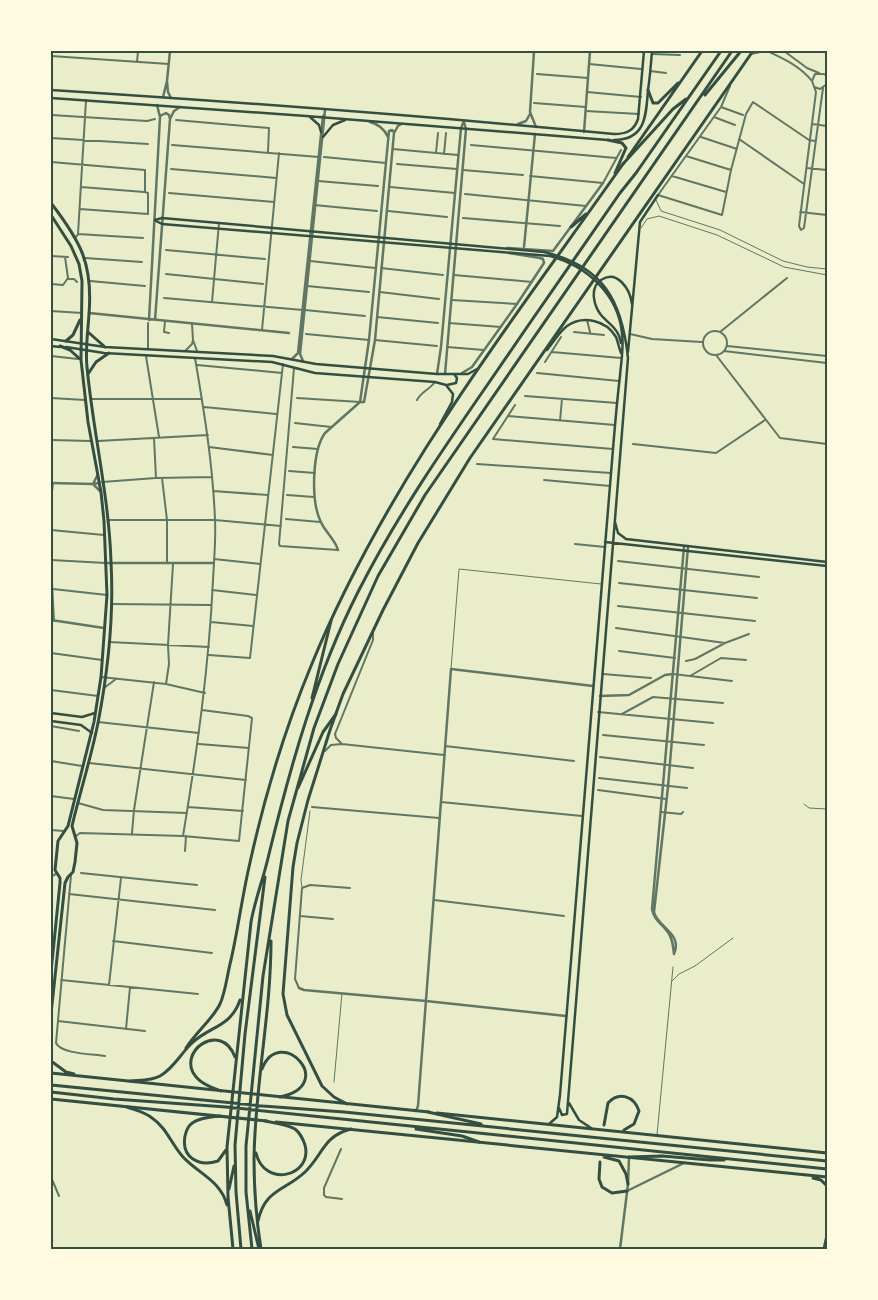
<svg xmlns="http://www.w3.org/2000/svg" width="878" height="1300" viewBox="0 0 878 1300" font-family="'DM Sans',sans-serif">
  <style>
    .lines { fill: none; stroke-linecap: round; stroke-linejoin: round }
    .service { stroke: #617663; stroke-width: 1 }
    .minor { stroke: #617663; stroke-width: 2 }
    .tertiary { stroke: #617663; stroke-width: 2.5 }
    .secondary { stroke: #344e41; stroke-width: 2.5 }
    .primary { stroke: #344e41; stroke-width: 3 }
    .trunk { stroke: #344e41; stroke-width: 3 }
    .neatline { fill: none; stroke: #344e41; stroke-width: 2 }
  </style>
  <rect width="100%" height="100%" fill="#e9edc9"/>
  <g class="lines">
    <path class="service" d="M656,200L661,211L720,230L783,261L807,267L827,269
      M641,228L647,219L659,216L717,235L784,267L827,275
      M451,669L459,569L601,584
      M804,804L809,808L827,809
      M302,887L301,880L310,811
      M672,981L679,974L695,966L733,938
      M334,1082L342,993
      M657,1135L673,967"/>
    <path class="minor" d="M767,51C784,59 800,66 812,81
      M784,51L807,68L819,73
      M652,54L680,55
      M751,54L765,51
      M51,56L169,64
      M137,62L138,51
      M589,64L641,69
      M650,71L666,73
      M537,74L588,78
      M730,86L721,107L658,195L722,215L731,170L746,114L753,102L809,140L815,141
      M814,87L820,89L827,84
      M823,88L804,228L801,230L799,226L816,92L812,81L815,74H824L827,76
      M587,92L641,97
      M534,103L586,107
      M721,107L743,115
      M586,111L639,114
      M51,115L147,121L155,119
      M714,117L735,125
      M176,120L269,128L268,152
      M812,124L827,126
      M701,137L737,149
      M51,138L148,144
      M739,139L804,184
      M172,145L319,157
      M471,145L616,158
      M393,149L458,155
      M436,153L438,133
      M444,154L446,133
      M686,156L731,170
      M324,157L386,163
      M51,162L145,170V192L148,193V214L80,209
      M397,164L457,169
      M807,168L827,170
      M171,169L276,178
      M463,170L523,175
      M530,176L603,183L621,150
      M672,176L726,192
      M318,181L378,186
      M81,187L144,192
      M390,187L455,193
      M169,193L274,202
      M465,194L586,206
      M314,205L377,211
      M388,211L447,217
      M800,212L827,215
      M463,218L560,226
      M51,233H52
      M78,234L143,238
      M76,237L78,234L86,100
      M166,250L265,259
      M51,256L68,257
      M85,258L142,262
      M310,261L375,268
      M381,268L443,275
      M166,274L263,284
      M454,275L532,282
      M67,279H74L77,282
      M90,281L145,286
      M51,284L63,285L68,278L65,257
      M307,286L369,292
      M380,292L439,299
      M164,298L303,310
      M452,300L517,304
      M212,302L219,223
      M305,310L365,316
      M51,311L82,313
      M377,317L438,323
      M587,320L590,332
      M165,321L164,332L169,333
      M449,323L501,327
      M192,324L193,340L197,351
      M262,330L279,153
      M703 343a12 12 0 1 1 24 0a12 12 0 1 1-24 0Z
      M574,332L604,335
      M720,332L787,278
      M306,334L369,340
      M630,334L652,339L702,342
      M375,340L437,346
      M727,346L827,356
      M447,347L484,350
      M148,349V323
      M185,351L192,344L193,340
      M724,351L827,363
      M552,352L621,358
      M716,355L780,438L827,444
      M51,356L78,359
      M146,356L159,437
      M545,362L561,337
      M197,365L282,373
      M294,368L279,544L280,546L338,550
      M537,373L619,381
      M525,396L617,403
      M51,398L85,400
      M297,398L360,402
      M92,399H202
      M417,400C421,392 429,390 435,382
      M515,405L493,439L613,449
      M204,407L276,414
      M508,416L615,425
      M560,421L562,399
      M295,423L331,427
      M154,438L156,478
      M51,440L91,441
      M98,441L208,435
      M633,444L716,453L765,420
      M209,447L273,455
      M293,447L318,449
      M477,464L611,473
      M289,471L315,473
      M162,478L167,520V562
      M544,480L610,486
      M102,482L156,478L212,477
      M213,491L268,495
      M287,495L314,497
      M51,500L53,483
      M286,519L320,522
      M109,520H215L281,526
      M51,530L104,535
      M575,544L605,547
      M214,559L260,564
      M51,560L106,563
      M618,561L759,577
      M51,564L54,621
      M619,583L757,598
      M53,589L107,595
      M212,590L257,595
      M111,604L211,605
      M618,606L755,621
      M211,622L253,626
      M616,628L725,643L749,634
      M109,642L209,647
      M619,651L675,658
      M51,653L102,660
      M209,655L250,658L283,364
      M686,661L695,659L725,643
      M603,674L651,678
      M673,674L732,681
      M690,676L721,658L746,660
      M101,677L166,684L205,693
      M166,684L169,664L168,645L173,564
      M104,688L116,679
      M51,690L98,696
      M598,712L713,723
      M622,714L653,697L723,703
      M98,722L199,733
      M51,726L79,731
      M603,735L704,745
      M199,744L249,748
      M342,744L336,738L335,734L373,640V632
      M445,746L574,761
      M325,751L331,745L342,744L444,755
      M600,757L693,768
      M51,761L82,766
      M89,763L246,780
      M599,778L687,788
      M598,790L666,799
      M51,796L74,799
      M441,802L582,816
      M78,803L103,810L187,813
      M188,807L243,811
      M312,807L439,818
      M661,812L681,814L683,812
      M51,830L64,831
      M132,833L134,810L154,682
      M76,836L80,833L183,836L239,841L252,718L248,716L202,710
      M183,836C197,751 209,667 213,580C214,560 216,540 215,520C213,465 204,411 195,358
      M185,851L186,836
      M81,873L197,885
      M71,875L56,1043C61,1054 93,1054 105,1056
      M51,882L52,876L56,874
      M69,894L215,910
      M434,900L564,916
      M300,916L333,919
      M113,941L212,953
      M61,980L198,994
      M109,985L121,878
      M299,988L295,979L302,888L310,885L350,888
      M58,1021L145,1031
      M126,1029L130,987
      M341,1149L324,1188V1195L326,1197L342,1199
      M51,1177L59,1196"/>
    <path class="tertiary" d="M534,51L530,112L536,127
      M167,81L170,51
      M163,97L167,81L168,92L171,98
      M160,116L166,113L169,115L170,119
      M370,122C378,124 384,128 388,137
      M518,124L526,121L530,114
      M584,132L590,51
      M524,247L535,134
      M507,248L553,251L603,183
      M89,313L289,333
      M149,320L160,117L157,105
      M155,320L170,119L174,111L180,107
      M292,359L298,353L323,116
      M303,361L300,354L325,110
      M462,373L472,367L517,304L544,263L543,259L540,258L509,253
      M437,374L441,347L461,128L464,121
      M445,374L466,129L464,122
      M360,402L369,340L389,131L392,130L394,132
      M97,476L93,484L100,491
      M51,483L93,484L99,483
      M684,547L652,909C654,921 663,924 669,934C673,940 673,947 674,954C683,933 657,927 654,912L668,787L688,547
      M338,550C335,539 324,531 320,520C311,500 312,451 325,433L360,402H364L375,340L394,133L398,126L401,124
      M107,563H213
      M51,620L104,628
      M600,696L629,695L665,675L673,674
      M299,988L304,990L426,1001L566,1016
      M416,1111L418,1106L451,669L593,686
      M627,1191L684,1163
      M620,1249L628,1184L629,1157"/>
    <path class="secondary" d="M51,90C239,102 427,116 614,134C626,134 634,131 638,119L644,51
      M51,98L306,116L608,140
      M310,117L319,125L321,132
      M323,137L333,125L345,120
      M614,140C646,140 646,115 648,90C650,77 651,64 652,51
      M155,220L162,218L544,252C603,266 622,300 628,358L567,1114L562,1115L559,1108
      M156,221L162,224L550,256C587,266 618,294 622,333C624,348 621,362 620,376C617,400 615,425 613,449L560,1095L557,1117L549,1124
      M51,339L105,347L273,356L316,364L437,374H468L477,369
      M621,343C620,339 620,336 617,332C613,325 606,321 601,315C594,306 589,288 601,280C617,269 630,289 632,304
      M51,346L60,347
      M66,347L104,353L272,362L315,373L435,382L446,385L453,394L452,402L440,424
      M547,350C553,343 559,332 567,326C583,315 606,320 616,337C618,342 619,348 621,353
      M628,352L640,222L658,195
      M447,385L456,383L457,378L454,374
      M615,522L618,533L626,539L827,562
      M605,542L827,566
      M51,713L82,717L95,713
      M51,721L81,725L92,733
      M569,1103L579,1120L591,1128"/>
    <path class="primary" d="M648,90L653,103H658L678,83
      M608,140L622,143L626,148L615,173
      M628,157L702,51
      M51,203C81,242 93,264 89,314C88,331 85,350 87,367C93,432 109,496 111,562C114,615 108,671 98,723C91,758 80,792 72,826L77,843L75,862L73,872L68,877L65,883L51,1014
      M51,215L71,246L79,264L82,281L81,360L88,422L101,492L104,521L107,595L101,677L94,722L68,826L58,841L55,870L60,878V883L51,972
      M571,227L586,214
      M88,332L105,347
      M66,341L73,335L80,320
      M60,346L70,350L81,360
      M88,374L96,362L109,353
      M186,1048C196,1032 212,1020 220,1004C226,990 227,975 231,960C238,929 242,898 249,867C264,798 284,731 311,666C386,482 510,325 623,164
      M51,1061L66,1072L74,1074
      M51,1073L429,1112
      M51,1099L267,1121
      M347,1104L334,1097L322,1086L287,1015L283,994L293,867L297,843L308,800L330,730L343,694L383,610L418,543L470,458L753,51
      M437,1113L827,1153
      M276,1122L827,1177
      M604,1125L608,1103C619,1091 634,1096 639,1111L634,1124L624,1130
      M604,1157L619,1161L626,1174L628,1184
      M600,1162L599,1179L602,1187L612,1193L627,1191
      M813,1178L821,1180L827,1186
      M824,1249L827,1235"/>
    <path class="trunk" d="M705,95L741,51
      M622,165L673,109L686,99
      M312,698L331,621
      M298,788L323,732L336,714
      M262,1069C280,1023 339,1085 280,1097
      M130,1081C140,1080 151,1081 160,1076C174,1068 181,1053 192,1043C210,1026 231,1027 240,1000
      M51,1085L263,1106L344,1112L827,1161
      M221,1091C213,1088 203,1085 197,1078C174,1053 221,1019 235,1057
      M51,1092L114,1099L226,1107L827,1169
      M127,1107C135,1110 145,1112 152,1118C166,1127 172,1145 183,1157C199,1174 221,1181 227,1205
      M428,1112L481,1124
      M220,1116C211,1117 197,1118 190,1125C187,1128 186,1132 185,1136C181,1158 199,1167 218,1161L226,1150
      M416,1129L462,1136L479,1142
      M256,1153C264,1188 313,1177 305,1145C303,1139 300,1133 295,1129C286,1124 275,1123 265,1121
      M629,1157L662,1156L710,1160H724
      M229,1189L234,1166
      M250,1211L259,1249
      M258,1221C265,1189 285,1191 305,1172C323,1155 323,1136 351,1129
      M233,1249L228,1197L227,1147L251,922C255,899 264,877 269,854C291,764 316,675 358,592C396,517 443,449 490,381C533,318 577,255 620,193L636,173L721,51
      M241,1249L236,1192L235,1145L245,1034L265,877
      M252,1249L246,1192V1146L263,976L288,821L314,728L338,664L378,576L425,495L732,51
      M261,1249C256,1218 254,1188 254,1158C255,1085 271,1013 271,941"/>
  </g>
  <rect width="878" height="1300" fill="none" stroke="#fefae0" stroke-width="105"/>
  <rect x="52" y="52" width="774" height="1196" class="neatline"/>
</svg>
